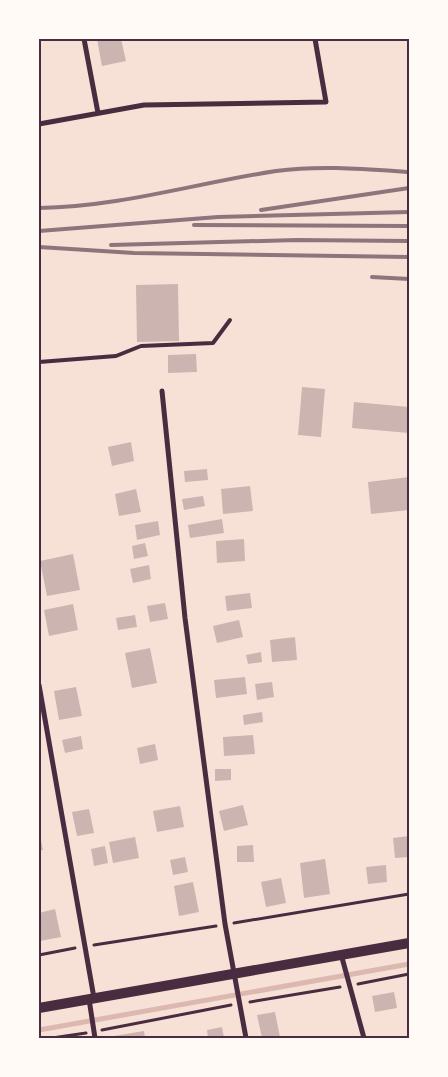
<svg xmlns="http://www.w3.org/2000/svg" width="448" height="1077" viewBox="0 0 448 1077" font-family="'Alegreya Sans',sans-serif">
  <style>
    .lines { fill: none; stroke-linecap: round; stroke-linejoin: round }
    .stream { stroke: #dcb8b0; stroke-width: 5 }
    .building { fill: #ccb4b1 }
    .path { stroke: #4a2c40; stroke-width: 3 }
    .service { stroke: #4a2c40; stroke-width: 4 }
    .minor { stroke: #4a2c40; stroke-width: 5 }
    .secondary { stroke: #4a2c40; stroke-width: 10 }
    .rail { stroke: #8f747c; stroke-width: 4 }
    .neatline { fill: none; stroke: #4a2c40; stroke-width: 2 }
  </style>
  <rect width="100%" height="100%" fill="#f7e1d7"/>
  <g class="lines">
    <path class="stream" d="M39,1030L409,964"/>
  </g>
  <path class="building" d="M97,39H121L126,61L102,66Z
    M178,284L179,341L137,342L136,285Z
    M196,354L197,372L168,373V355Z
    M302,387L325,389L321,437L298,435Z
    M354,402L409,407V433L352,428Z
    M131,442L134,461L112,466L108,447Z
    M207,469L208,480L185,482L184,471Z
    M409,477V510L371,514L368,482Z
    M250,486L253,511L223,514L221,489Z
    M136,489L141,512L119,516L115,494Z
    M203,496L205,506L184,510L182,499Z
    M222,519L224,533L190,538L188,525Z
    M158,521L160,535L137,540L135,525Z
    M244,539L245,561L217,563L216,541Z
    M145,543L148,556L134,559L132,546Z
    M73,554L80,590L47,596L40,561Z
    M149,565L151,579L133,583L130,569Z
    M250,593L252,608L227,611L225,596Z
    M165,603L168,619L150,622L147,606Z
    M73,604L78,630L49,636L44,610Z
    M135,615L137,627L118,630L116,618Z
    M239,620L243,637L217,643L213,626Z
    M295,637L297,660L272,662L270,640Z
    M150,648L157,683L132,688L125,653Z
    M261,652L262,662L248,664L246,655Z
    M245,677L247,694L216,698L214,680Z
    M272,682L274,697L257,700L255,684Z
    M76,687L82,716L59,720L54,691Z
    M262,712L263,722L244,725L243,715Z
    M253,735L255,754L224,756L223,737Z
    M81,736L83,749L65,753L62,740Z
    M155,744L158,760L140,764L137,748Z
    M215,769H231V780L215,781Z
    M243,805L248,825L224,831L219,811Z
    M180,806L184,827L157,832L153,811Z
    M89,809L94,833L77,836L72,812Z
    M39,830L43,850L39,851Z
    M409,836V857L395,858L393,838Z
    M135,837L139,858L113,863L109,842Z
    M253,845L254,862H237V846Z
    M105,846L108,863L94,866L91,849Z
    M185,857L188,872L173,875L170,860Z
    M325,859L330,894L304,898L300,863Z
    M386,865L387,882L368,884L366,867Z
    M281,878L286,903L266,907L261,882Z
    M193,882L199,912L179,916L174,886Z
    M55,909L61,937L40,941L39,913Z
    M394,992L397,1008L375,1012L372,996Z
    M275,1012L280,1037L262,1038L257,1015Z
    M222,1027L224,1038H208L207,1030Z
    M144,1031L145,1038H115L114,1036Z"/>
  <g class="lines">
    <path class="path" d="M234,923L409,894
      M94,945L216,926
      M39,955L75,948
      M358,984L409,974
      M250,1002L340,987
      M102,1030L231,1005
      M52,1038L86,1033"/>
    <path class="service" d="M39,362L116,356L141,346L213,343L230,320"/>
    <path class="minor" d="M84,39L98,113
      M39,124L144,105L326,102L315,39
      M162,391L185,618L225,924L246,1038
      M39,685L94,998
      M341,954L364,1038
      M89,999L95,1038"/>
    <path class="secondary" d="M39,1008L409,943"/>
    <path class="rail" d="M39,208C119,207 197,183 276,171C320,165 365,169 409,172
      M261,210L409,188
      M194,225L409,226
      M39,231L218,217L409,212
      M111,245L297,240L409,241
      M39,247L134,253L409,257
      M372,277L409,279"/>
  </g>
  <rect width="448" height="1077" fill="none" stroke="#fffaf5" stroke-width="80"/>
  <rect x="40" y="40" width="368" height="997" class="neatline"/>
</svg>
